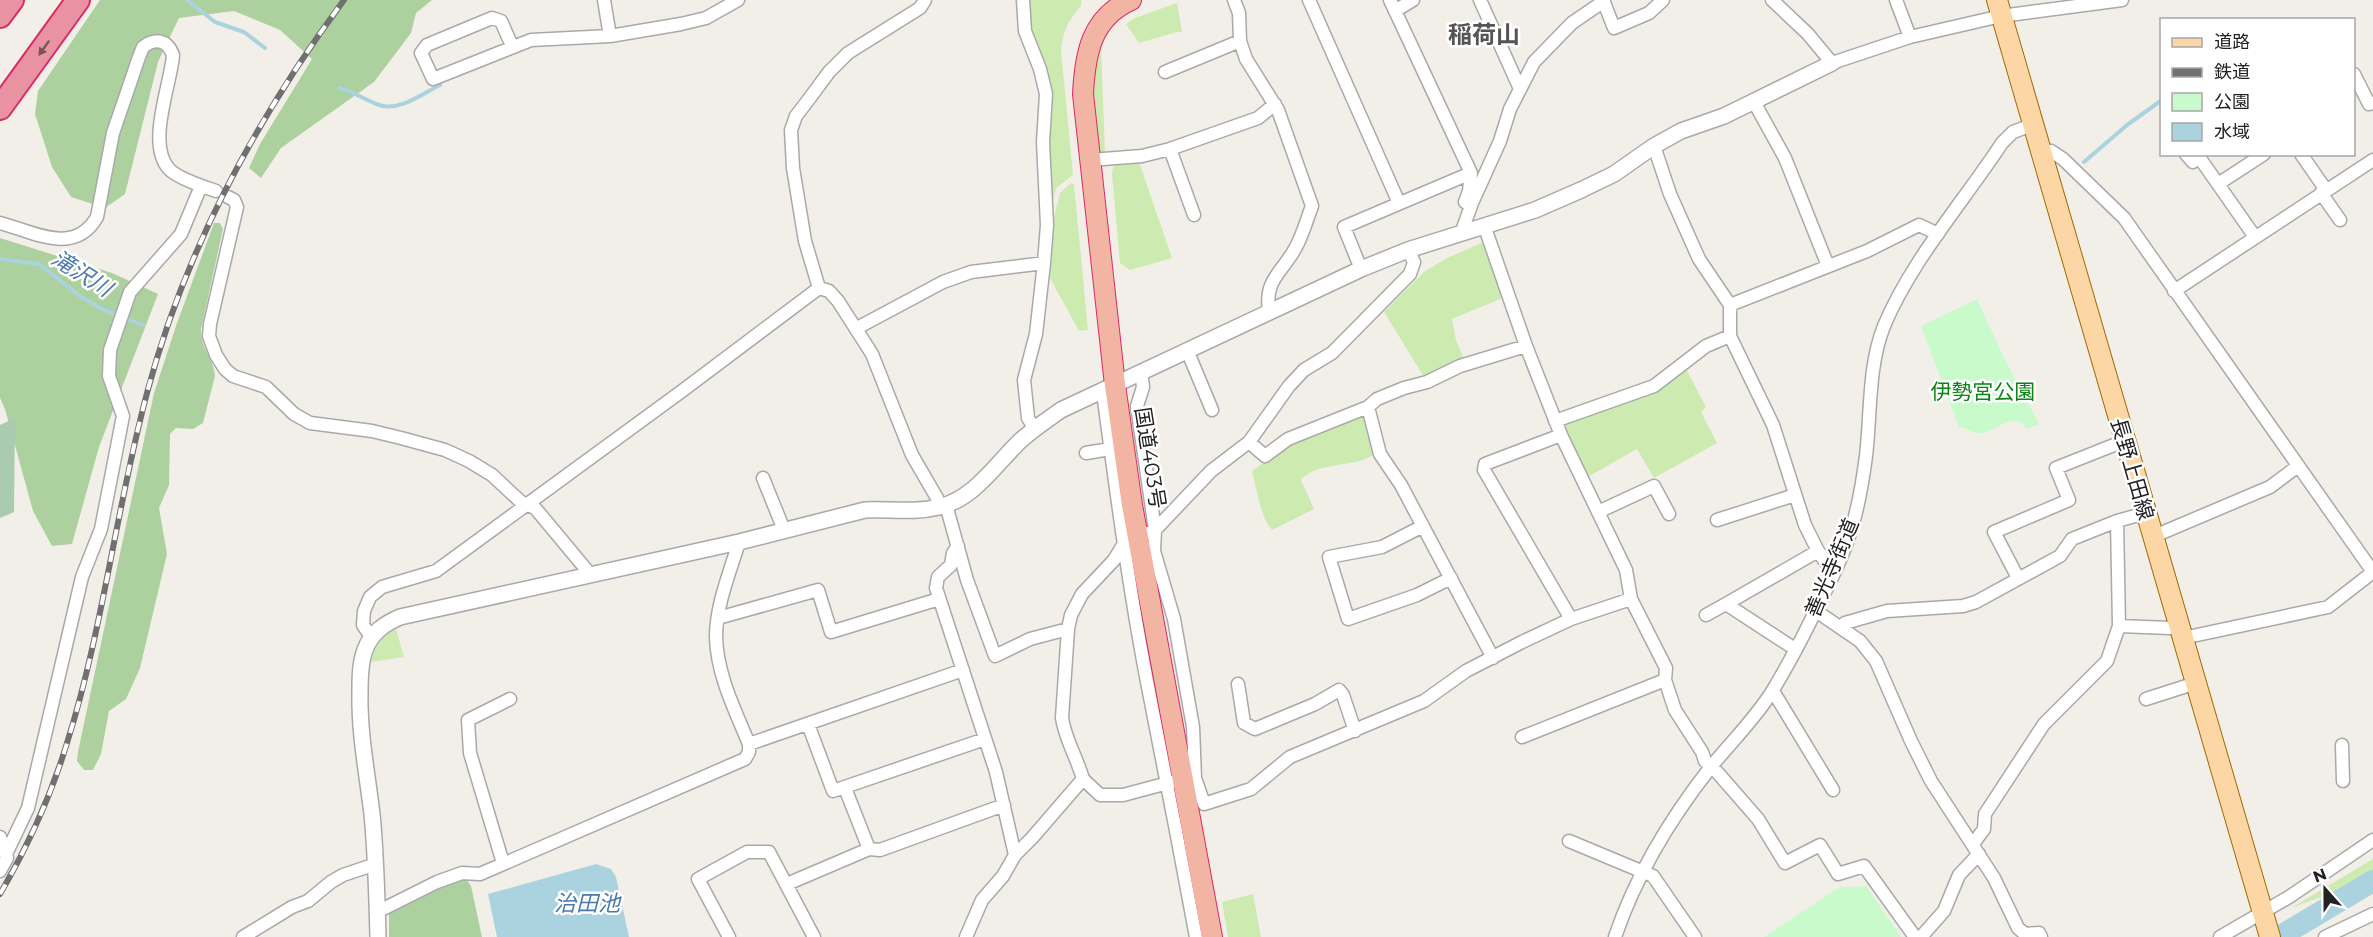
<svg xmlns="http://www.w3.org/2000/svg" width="2373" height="937" viewBox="0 0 2373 937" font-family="Montserrat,'Noto Sans JP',sans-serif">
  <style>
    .grass { fill: #cdebb0 }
    .forest { fill: #add19e }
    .cemetery { fill: #aacbaf }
    .park { fill: #c8facc }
    .water { fill: #aad3df }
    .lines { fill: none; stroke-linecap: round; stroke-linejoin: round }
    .stream { stroke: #aad3df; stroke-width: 4 }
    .river { stroke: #aad3df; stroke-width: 22 }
    .minor-casing { stroke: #a9a9a9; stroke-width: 15 }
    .tertiary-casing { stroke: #a9a9a9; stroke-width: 18 }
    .primary-casing { stroke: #a06b00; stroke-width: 22 }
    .trunk-casing { stroke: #dc2a67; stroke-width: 22 }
    .motorway-casing { stroke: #dc2a67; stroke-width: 26 }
    .minor { stroke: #fff; stroke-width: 12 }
    .tertiary { stroke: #fff; stroke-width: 15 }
    .primary { stroke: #fcd6a4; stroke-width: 20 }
    .trunk { stroke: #f2b4a3; stroke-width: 20 }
    .motorway { stroke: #e892a2; stroke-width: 22 }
    .rail-casing { stroke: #707070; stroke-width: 6 }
    .rail { stroke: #fff; stroke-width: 4; stroke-dasharray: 11; stroke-linecap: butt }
    .oneway { fill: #7b545c }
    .labels { text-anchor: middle; stroke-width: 5; stroke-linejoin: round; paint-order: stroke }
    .park-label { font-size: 21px; fill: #0c8416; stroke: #fff }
    .street-label { font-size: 21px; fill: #222; stroke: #fff }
    .water-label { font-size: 22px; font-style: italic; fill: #4a7aab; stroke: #fff }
    .quarter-label { font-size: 24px; font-weight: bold; fill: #555; stroke: #fff }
  </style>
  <rect width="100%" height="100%" fill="#f2efe9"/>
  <path class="grass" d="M1028,0H1081V6C1068,20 1063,32 1061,50L1073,175L1056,188L1050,213L1048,116L1051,83L1030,31Z
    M1177,3L1182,32H1177L1139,43L1126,24L1135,18Z
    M1101,47L1105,154H1102L1100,153C1097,124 1085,71 1101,47Z
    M1139,162L1172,258L1130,270L1120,263L1112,175L1113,168L1116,164Z
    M1071,183L1074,184L1088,330L1079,331L1050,278L1051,229L1060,193Z
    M1481,243H1483L1505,297L1452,319L1456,340L1464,359L1424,377L1384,312L1424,272L1445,259Z
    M1686,369L1706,407L1701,412L1717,443L1654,478L1637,449L1586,478L1563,427L1565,423Z
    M1364,416L1375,454C1354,469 1319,460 1301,480L1314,509L1272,530C1260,517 1257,489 1252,471L1297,439L1355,417Z
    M396,629L404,657L371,662C375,647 381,636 396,629Z
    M2373,859V878L2291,908Z
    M1253,894L1261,937H1228L1222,902Z"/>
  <path class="forest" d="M100,0H432L416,13L411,33L374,82L281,148L261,178L249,168L260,144L312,59L280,30L234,11L179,18L158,62L125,194L105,208L71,197L52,167L35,114L38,91Z
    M214,223H220L223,229L201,329C200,347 214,359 215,376L203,423L193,429L176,428L170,434L169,485L159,508L167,554L140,668L126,699L109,711L101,754L93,770H84L77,761L78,752L154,393L177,323Z
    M0,238L112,273L158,294L99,447L72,544L52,546L33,511L5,409L0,398Z
    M461,878L467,880L471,886L482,937H389V912L440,886Z"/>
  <path class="cemetery" d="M15,418L14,512L0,518V425Z"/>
  <path class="park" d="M1977,299L2004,358L2039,424L2026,429L2022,423C2007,416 1996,431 1982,433C1972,434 1968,428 1959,427L1921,326Z
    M1866,886L1901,937H1764L1840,887Z"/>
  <path class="water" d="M596,864L611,869L616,877L629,937H497L488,894Z"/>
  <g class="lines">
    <path class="stream" d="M187,0L215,22L244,32L265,48
      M340,88C354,92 365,100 379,105C399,112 422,94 440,85
      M2084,162L2127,125L2162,100
      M0,259L39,264L81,297L102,309L143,325"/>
    <path class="river" d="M2279,937L2373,881"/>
    <defs>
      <path id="minor" d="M604,0L610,36
        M1023,0L1025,31L1040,69L1046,94L1043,142L1047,225L1044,263L1036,334L1024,380L1028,418L1034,428
        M1234,0L1239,13L1240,41L1246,59L1278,110L1312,206C1307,219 1303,234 1296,247C1283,272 1264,279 1269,311
        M1309,0L1399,203
        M1390,0L1471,173L1469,191L1465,202
        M1480,0L1520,89
        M1603,0L1614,28L1649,13L1663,0
        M1772,0L1808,34L1832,63L1910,37L2001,16L2122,0
        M1896,0L1910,37
        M1395,11L1413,0
        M512,46L501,21L492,18L427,45L421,53L433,79L531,40L610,36L681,24L706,18L738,0
        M1165,72L1240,41
        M2354,74L2369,104L2373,103
        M1754,102L1785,158L1828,266
        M1654,146L1670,194L1699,259L1730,305V336L1773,425L1805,525L1818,551L1833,573
        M1170,149L1194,215
        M2039,150L2051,151L2063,159L2124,218L2373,572
        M2186,154L2193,162L2199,157L2255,237
        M2301,154L2326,190
        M1090,160L1142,156L1170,149L1258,118L1275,104
        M2218,184L2264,154
        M2321,193L2340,220
        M228,197L234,200L237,207L210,324L209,336L216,355L225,369L233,376L266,387L294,414L310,423L372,431L401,438L445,450L469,461L492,475L521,502L535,508L590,574
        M0,223C32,231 74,257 97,217L113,133L139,57L143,47C155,38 167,39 173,55C171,84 146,144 169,169C177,178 204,187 216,191
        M1484,225L1526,346L1561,435L1626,570L1631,599L1666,668L1665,680L1675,710L1702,752L1705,761L1717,772L1758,819L1785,863L1820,845L1838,874L1864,866L1915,937
        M1462,231L1472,203L1500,141L1510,109L1534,62L1572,23L1604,1
        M1361,269L1344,227L1471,173
        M819,288L829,291L838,301L872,354L912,455L937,498L939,507
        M2174,291L2373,160
        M1730,305L1867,251L1919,225L1938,234
        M857,328L943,282L971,272L1044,263
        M1187,350L1212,410
        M1141,372L1143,387L1137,406L1155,530L1154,551L1174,619L1193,727L1195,778
        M1104,400C1117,497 1130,596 1149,692C1165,774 1181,855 1196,937
        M1368,407L1380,454L1401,485L1493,658
        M1555,421L1654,386L1706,346L1730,336
        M1561,435L1485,464L1484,470L1571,619
        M1249,442L1265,456L1288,439L1368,407L1377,399L1404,388L1427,382L1460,366L1526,346
        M1086,453L1110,449
        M763,478L784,530
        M946,505L967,580L995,656L1030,639L1068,629
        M1598,512L1654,486L1669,514
        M1717,520L1795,495
        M1423,526L1382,547L1329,557L1348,619L1417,595L1451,578
        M2152,537L2270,487L2298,466
        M958,546L953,553L951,565L938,577L936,588L996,772L1015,855
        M2018,578L1994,532L2069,500L2056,468L2124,441
        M1816,611L1860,641L1876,661L1911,741L1931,781L1994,878L2018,928L2025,934L2039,933L2041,937
        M1706,615L1726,604
        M718,618L818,590L831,632L939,599
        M2119,626L2170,628L2179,626
        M1841,627L1845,623L1887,611L1963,606L1976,602L2060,556L2072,539L2117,521L2146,513
        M371,637L363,625L364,611L370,597L382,587L436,571L682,391L819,288L805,241L793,168L791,130L796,116L809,99L829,72L848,53L920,8L925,0
        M2183,638L2328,607L2373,572
        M1795,649L1726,604L1818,551
        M1238,684L1244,723L1255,729L1315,704L1339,690L1343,695L1355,731
        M1773,691L1833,790
        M2146,699L2196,683
        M808,724L833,791L985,739
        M1522,737L1665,680
        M749,744L963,670
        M2342,745L2343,781
        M1083,779L1100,795H1123L1183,779L1195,778L1204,804L1251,789L1290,757L1424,701L1466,671L1522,642L1571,619L1631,599
        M845,788L869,849L880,850L1004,805
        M0,837L7,858L0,871
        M1569,841L1653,876L1695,937
        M1973,844L1984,829L1985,814L2044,724L2107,661L2119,626L2117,521
        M7,852L28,808L82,577L101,529L123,416L109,376L110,350L130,292L181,234L201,186
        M503,863L470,753L468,720L510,699
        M787,884L869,849
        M377,912L437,882L462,873L480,874L745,759L749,752V744C735,710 717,675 716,637C716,605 730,572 739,542
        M243,937L292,907L308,901L331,882L343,875L376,864
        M729,937L698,879L747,852H769L814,937
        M966,937L982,900L1003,876L1015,855L1032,838L1083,779C1077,758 1065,739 1062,718L1068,629L1071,615L1082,594L1114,560L1125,542L1155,530L1211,471L1249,442L1289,386L1304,370L1332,353L1410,274L1414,262L1408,250
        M1615,937C1636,875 1670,819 1710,768C1731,742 1756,718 1773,690C1788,665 1803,637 1816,610C1829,584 1844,555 1852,527C1859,504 1863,479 1866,456C1871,414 1868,366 1884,326C1911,261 1964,201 2002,143L2013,132L2032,125
        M1921,937L1944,911L1959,875L1979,854
        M2220,937L2289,897L2373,840
        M2325,937L2373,914"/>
      <path id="tertiary" d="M378,937C377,896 376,855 372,814C367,772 359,733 360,691C360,678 360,663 365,650C371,633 384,624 400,617L739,542L865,510C890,509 914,513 939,507C974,499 996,464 1020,441C1033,429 1047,420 1061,410L1361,269L1408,250L1535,210L1581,190L1614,174L1654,146L1681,131L1724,116L1832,63"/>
      <path id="primary" d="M1997,0L2270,937"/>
      <path id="trunk" d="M1131,0C1091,18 1085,54 1083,94L1115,385L1132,505L1212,937"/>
      <path id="motorway" d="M0,16L12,0
        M0,108L78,0"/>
    </defs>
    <use href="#minor" class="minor-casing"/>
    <use href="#tertiary" class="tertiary-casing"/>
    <use href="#primary" class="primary-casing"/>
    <use href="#trunk" class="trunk-casing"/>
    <use href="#motorway" class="motorway-casing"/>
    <use href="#minor" class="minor"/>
    <use href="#tertiary" class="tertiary"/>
    <use href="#primary" class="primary"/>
    <use href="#trunk" class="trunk"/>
    <use href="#motorway" class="motorway"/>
    <defs>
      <path id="rail" d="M0,894C28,846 51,796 67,743C103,629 116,509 147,393C185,250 256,119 344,0"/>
    </defs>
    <use href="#rail" class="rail-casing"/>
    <use href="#rail" class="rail"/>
  </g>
  <defs><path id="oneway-solid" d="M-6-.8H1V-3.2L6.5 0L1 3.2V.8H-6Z" transform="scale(1.5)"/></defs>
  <use class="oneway" href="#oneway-solid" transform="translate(44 48) rotate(125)"/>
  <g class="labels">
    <g class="park-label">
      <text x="1983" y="399">伊勢宮公園</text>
    </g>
    <g class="street-label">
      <text transform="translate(1150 458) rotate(81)" y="7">国道403号</text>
      <text transform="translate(2132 469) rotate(74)" y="7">長野上田線</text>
      <text transform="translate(1832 568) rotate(-67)" y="7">善光寺街道</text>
    </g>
    <g class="water-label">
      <text transform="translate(82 273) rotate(32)" y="8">滝沢川</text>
      <text x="587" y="911">治田池</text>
    </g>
    <g class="quarter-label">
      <text x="1484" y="43">稲荷山</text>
    </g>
  </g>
  <rect x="2160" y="18" width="195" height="138" fill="#ffffff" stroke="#a7a7a7" stroke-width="1.5"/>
  <rect x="2172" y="38" width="30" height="9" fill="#fcd6a4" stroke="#a7a7a7" stroke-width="1.5"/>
  <text x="2214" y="48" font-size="18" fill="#222222">道路</text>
  <rect x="2172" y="68" width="30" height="9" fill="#707070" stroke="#a7a7a7" stroke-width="1.5"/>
  <text x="2214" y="78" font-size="18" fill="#222222">鉄道</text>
  <rect x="2172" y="93" width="30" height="18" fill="#c8facc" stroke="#a7a7a7" stroke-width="1.5"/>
  <text x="2214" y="108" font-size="18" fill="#222222">公園</text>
  <rect x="2172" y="123" width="30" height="18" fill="#aad3df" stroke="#a7a7a7" stroke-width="1.5"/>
  <text x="2214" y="138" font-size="18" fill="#222222">水域</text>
  <g transform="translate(2325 889) rotate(339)" stroke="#ffffff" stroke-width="4.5" paint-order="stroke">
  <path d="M0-4.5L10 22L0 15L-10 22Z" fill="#222222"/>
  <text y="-9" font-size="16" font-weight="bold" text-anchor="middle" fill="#222222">N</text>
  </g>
</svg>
